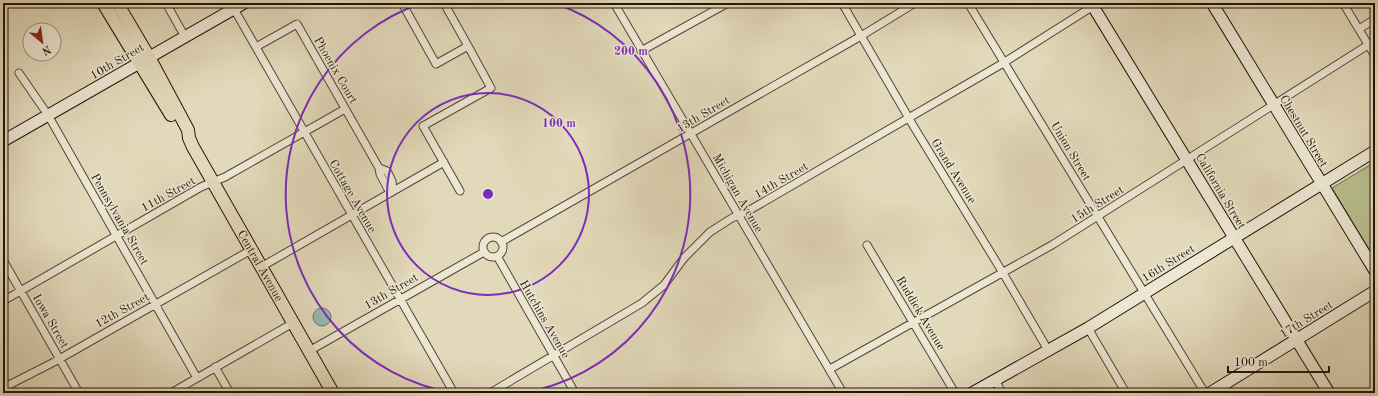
<svg xmlns="http://www.w3.org/2000/svg" width="1378" height="396" viewBox="0 0 1378 396" font-family="'Old Standard TT',serif">
  <style>
    .green { fill: #b8be8c; stroke: #6e6949 }
    .water { fill: #95b9b4; stroke: #67776e }
    .lines { fill: none; stroke-linecap: round; stroke-linejoin: round }
    .street-casing { stroke: #534533; stroke-width: 9 }
    .secondary-casing { stroke: #231406; stroke-width: 13 }
    .primary-casing { stroke: #231406; stroke-width: 14 }
    .street { stroke: #ece6d2; stroke-width: 7 }
    .secondary { stroke: #ece6d2; stroke-width: 11 }
    .primary { stroke: #e2d9ba; stroke-width: 12 }
    .ring { fill: none; stroke: #7b2cbf; stroke-width: 2 }
    .labels { text-anchor: middle; stroke-width: 3; stroke-linejoin: round; paint-order: stroke }
    .street-label { font-size: 12px; fill: #231406; stroke: #ece6d2 }
    .centre { fill: #7b2cbf; stroke: #ece6d2; stroke-width: 2 }
    .ring-label { font-size: 12px; text-anchor: middle; font-weight: bold; fill: #7b2cbf; stroke: #ece6d2; stroke-width: 3; stroke-linejoin: round; paint-order: stroke }
  </style>
  <rect width="100%" height="100%" fill="#e2d9ba"/>
  <filter id="stains"><feTurbulence type="fractalNoise" baseFrequency=".005" numOctaves="4"/><feColorMatrix values="0 0 0 0 .2 0 0 0 0 .09 0 0 0 0 .02 0 0 0 .5 -.17"/></filter>
  <radialGradient id="worn" r=".72"><stop offset=".6" stop-color="#630" stop-opacity="0"/><stop offset="1" stop-color="#630" stop-opacity=".3"/></radialGradient>
  <path class="green" d="M1375,162V259L1332,188Z"/>
  <path class="water" d="M313 317a9 9 0 1 1 18 0a9 9 0 1 1-18 0Z"/>
  <g class="lines">
    <defs>
      <path id="street" d="M166,3L185,37
        M402,3L436,64L468,46L444,3
        M614,3L843,393
        M842,3L914,127L1003,273L1048,350
        M968,3L1205,393
        M1343,3L1375,56
        M234,9L454,393
        M1359,29L1375,19
        M256,47L297,24L379,168
        M641,51L728,3
        M19,73L48,115L197,378
        M460,191L423,126L491,88L468,46
        M390,193L380,174L379,168L387,171L392,181L393,191
        M483 247a10 10 0 1 1 20 0a10 10 0 1 1-20 0Z
        M501,242L861,36L915,3
        M867,245L955,393
        M497,256L575,393
        M3,260L79,393
        M261,267L444,162
        M3,301L201,187L225,177L345,109
        M1088,328L1126,393
        M309,351L484,252
        M215,367L230,393
        M830,369L1052,245L1368,45
        M995,380L1002,393
        M3,388L54,362L251,250
        M171,393L293,323
        M490,393L642,303L664,285L684,258L710,232L732,218L748,211L1000,65L1098,3"/>
      <path id="secondary" d="M1091,3L1329,393
        M1212,3L1375,271
        M3,141L244,3
        M972,393L1088,328L1375,151
        M1210,393L1375,291"/>
      <g id="primary">
        <path d="M103,3L171,115"/>
        <path id="s1" d="M117,3L149,57L188,130L189,138L193,147L333,393"/>
      </g>
    </defs>
    <use href="#street" class="street-casing"/>
    <use href="#secondary" class="secondary-casing"/>
    <use href="#primary" class="primary-casing"/>
    <use href="#street" class="street"/>
    <use href="#secondary" class="secondary"/>
    <use href="#primary" class="primary"/>
  </g>
  <g class="ring">
    <circle cx="488" cy="194" r="101"/>
    <path d="M453 393A202 202 0 0 1 422 3M554 3A202 202 0 0 1 523 393"/>
  </g>
  <g class="labels">
    <g class="street-label">
      <text transform="translate(117 61) rotate(-30)" y="4">10th Street</text>
      <text transform="translate(336 70) rotate(60)" y="4">Phoenix Court</text>
      <text transform="translate(703 114) rotate(-31)" y="4">13th Street</text>
      <text transform="translate(1304 131) rotate(59)" y="4">Chestnut Street</text>
      <text transform="translate(1071 151) rotate(59)" y="4">Union Street</text>
      <text transform="translate(954 171) rotate(58)" y="4">Grand Avenue</text>
      <text transform="translate(781 180) rotate(-30)" y="4">14th Street</text>
      <text transform="translate(1221 191) rotate(59)" y="4">California Street</text>
      <text transform="translate(738 193) rotate(60)" y="4">Michigan Avenue</text>
      <text transform="translate(168 194) rotate(-29)" y="4">11th Street</text>
      <text transform="translate(353 196) rotate(60)" y="4">Cottage Avenue</text>
      <text transform="translate(1097 204) rotate(-32)" y="4">15th Street</text>
      <text transform="translate(120 219) rotate(60)" y="4">Pennsylvania Street</text>
      <text transform="translate(1168 263) rotate(-32)" y="4">16th Street</text>
      <text dy="4" stroke="none"><textPath href="#s1" startOffset="300">Central Avenue</textPath></text>
      <text transform="translate(391 291) rotate(-30)" y="4">13th Street</text>
      <text transform="translate(122 310) rotate(-29)" y="4">12th Street</text>
      <text transform="translate(921 313) rotate(59)" y="4">Ruddick Avenue</text>
      <text transform="translate(545 319) rotate(60)" y="4">Hutchins Avenue</text>
      <text transform="translate(1306 319) rotate(-32)" y="4">17th Street</text>
      <text transform="translate(51 321) rotate(60)" y="4">Iowa Street</text>
    </g>
  </g>
  <circle cx="488" cy="194" r="6" class="centre"/>
  <g class="ring-label">
    <text x="631" y="55">200 m</text>
    <text x="559" y="127">100 m</text>
  </g>
  <rect width="1378" height="396" fill="none" stroke="#e2d9ba" stroke-width="16"/>
  <rect x="4" y="4" width="1370" height="388" fill="none" stroke="#231406" stroke-width="2"/>
  <rect x="8" y="8" width="1362" height="380" fill="none" stroke="#231406"/>
  <g transform="translate(42 42) rotate(151)"><circle r="19" fill="#ece6d2" stroke="#9c9280"/>
  <path d="M0-3L7 15L0 10L-7 15Z" fill="#8f2418"/>
  <text y="-6" font-size="11" font-weight="bold" text-anchor="middle" fill="#231406">N</text>
  </g>
  <path d="M1228 366v6h101v-6" fill="none" stroke="#231406" stroke-width="2"/>
  <text x="1234" y="366" font-size="12" fill="#231406" stroke="#ece6d2" stroke-width="3" paint-order="stroke">100 m</text>
  <rect width="100%" height="100%" filter="url(#stains)"/>
  <rect width="100%" height="100%" fill="url(#worn)"/>
</svg>
